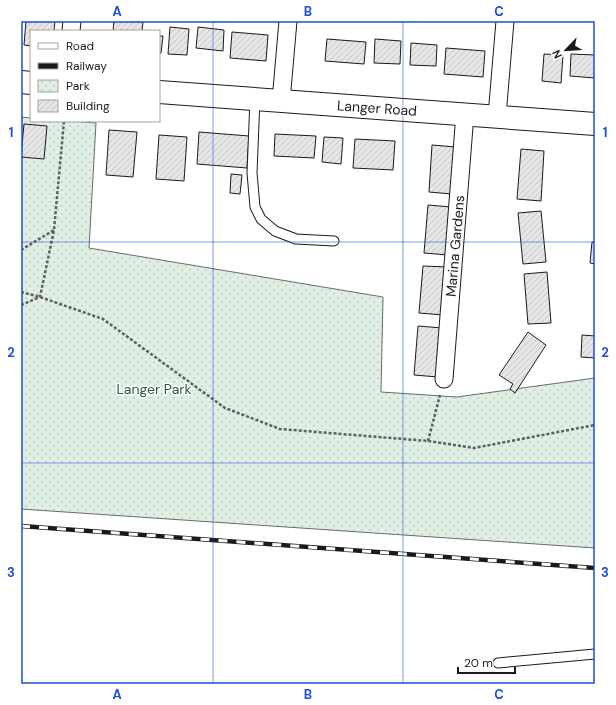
<svg xmlns="http://www.w3.org/2000/svg" width="616" height="705" viewBox="0 0 616 705" font-family="'DM Sans',sans-serif">
  <style>
    .park { fill: url(#park-dots); stroke: #6a6a6a }
    .building { fill: url(#building-hatch); stroke: #1a1a1a }
    .lines { fill: none; stroke-linecap: round; stroke-linejoin: round }
    .lane-casing { stroke: #1a1a1a; stroke-width: 11 }
    .street-casing { stroke: #1a1a1a; stroke-width: 19 }
    .primary-casing { stroke: #1a1a1a; stroke-width: 24 }
    .path { stroke: #5f5f5f; stroke-width: 2.5; stroke-dasharray: 3 2; stroke-linecap: butt }
    .lane { stroke: #fff; stroke-width: 9 }
    .street { stroke: #fff; stroke-width: 17 }
    .primary { stroke: #fff; stroke-width: 22 }
    .rail-casing { stroke: #1a1a1a; stroke-width: 4.5 }
    .rail { stroke: #fff; stroke-width: 3; stroke-dasharray: 9; stroke-linecap: butt }
    .grid { fill: none; stroke: #1d4ed8; stroke-width: 1; stroke-opacity: 0.55 }
    .labels { text-anchor: middle; stroke-width: 3; stroke-linejoin: round; paint-order: stroke }
    .street-label { font-size: 14px; fill: #1a1a1a; stroke: #fff }
    .park-label { font-size: 14px; fill: #2b5a34; stroke: #fff }
    .neatline { fill: none; stroke: #1d4ed8; stroke-width: 1.5 }
    .grid-label { font-size: 13px; text-anchor: middle; font-weight: bold; fill: #1d4ed8 }
  </style>
  <defs>
    <pattern id="park-dots" width="8" height="8" patternUnits="userSpaceOnUse"><rect width="8" height="8" fill="#e0efe3"/><path d="M2 2h.1M6 6h.1" fill="none" stroke="#c0ccc2" stroke-width="1.8" stroke-linecap="round"/></pattern>
    <pattern id="building-hatch" width="6" height="6" patternUnits="userSpaceOnUse"><rect width="6" height="6" fill="#e6e6e6"/><path d="M-1 1l2-2M0 6l6-6M5 7l2-2" fill="none" stroke="#c5c5c5"/></pattern>
  </defs>
  <rect width="100%" height="100%" fill="#fff"/>
  <path class="park" d="M21,117L31,118V121H71L96,123L89,248L383,297L381,392L457,397L595,378V548L21,509Z"/>
  <path class="building" d="M26,21H55L54,31H31V46L24,45Z
    M114,21L143,22L142,31H113Z
    M170,27L189,29L187,55L168,54Z
    M198,27L224,30L223,51L196,48Z
    M232,32L268,35L266,61L230,58Z
    M159,36H163L161,53H159Z
    M327,39L366,42L364,64L325,61Z
    M375,39L401,41L400,64L374,63Z
    M411,43L437,45L436,66L410,65Z
    M446,48L485,51L483,77L444,74Z
    M544,54L563,55L561,83L542,81Z
    M571,54L595,55V78L570,76Z
    M24,124L47,126L44,159L21,157Z
    M109,130L137,132L133,177L106,175Z
    M199,132L249,136L247,168L197,164Z
    M275,134L316,136L314,158L274,156Z
    M159,135L187,137L184,181L156,179Z
    M324,137L343,138L341,164L322,162Z
    M355,139L395,141L393,170L353,168Z
    M432,145L456,147L452,194L429,192Z
    M521,149L544,151L541,201L517,199Z
    M231,174L242,175L240,194L230,193Z
    M428,205L451,207L448,255L424,253Z
    M541,211L546,262L523,264L518,213Z
    M592,242H595V264L590,263Z
    M423,266L447,267L443,315L419,313Z
    M547,272L551,323L528,324L524,274Z
    M418,326L442,328L438,377L414,375Z
    M528,332L546,345L515,393L510,389L513,384L499,375Z
    M582,335L595,336V358L581,357Z"/>
  <g class="lines">
    <defs>
      <path id="lane" d="M255,99L252,173L255,207L261,219L275,231L296,239L334,241
        M498,663L595,654"/>
      <path id="street" d="M71,31L72,21
        M281,101L288,21
        M497,116L505,21
        M444,379L465,114"/>
      <path id="primary" d="M21,82L31,83
        M159,92L595,124"/>
    </defs>
    <use href="#lane" class="lane-casing"/>
    <use href="#street" class="street-casing"/>
    <use href="#primary" class="primary-casing"/>
    <path class="path" d="M21,250L54,230
      M21,292L40,297L103,319L225,408L280,429L428,441L474,448L595,425
      M21,305L40,297L54,230L64,121
      M428,441L440,395"/>
    <use href="#lane" class="lane"/>
    <use href="#street" class="street"/>
    <use href="#primary" class="primary"/>
    <defs>
      <path id="rail" d="M21,526L595,568"/>
    </defs>
    <use href="#rail" class="rail-casing"/>
    <use href="#rail" class="rail"/>
  </g>
  <path class="grid" d="M213,21V684M403,21V684M21,242H595M21,463H595"/>
  <g class="labels">
    <g class="street-label">
      <text transform="translate(377 108) rotate(4)" y="5">Langer Road</text>
      <text transform="translate(455 246) rotate(-85)" y="5">Marina Gardens</text>
    </g>
    <g class="park-label">
      <text x="154" y="394">Langer Park</text>
    </g>
  </g>
  <rect width="616" height="705" fill="none" stroke="#ffffff" stroke-width="44"/>
  <rect x="30" y="30" width="130" height="92" fill="#ffffff" stroke="#a3a3a3"/>
  <rect x="38" y="43" width="20" height="6" fill="#ffffff" stroke="#a3a3a3"/>
  <text x="66" y="50" font-size="12" fill="#1a1a1a">Road</text>
  <rect x="38" y="63" width="20" height="6" fill="#1a1a1a" stroke="#a3a3a3"/>
  <text x="66" y="70" font-size="12" fill="#1a1a1a">Railway</text>
  <rect x="38" y="80" width="20" height="12" fill="url(#park-dots)" stroke="#a3a3a3"/>
  <text x="66" y="90" font-size="12" fill="#1a1a1a">Park</text>
  <rect x="38" y="100" width="20" height="12" fill="url(#building-hatch)" stroke="#a3a3a3"/>
  <text x="66" y="110" font-size="12" fill="#1a1a1a">Building</text>
  <g transform="translate(566 50) rotate(245)" stroke="#ffffff" stroke-width="3" paint-order="stroke">
  <path d="M0-3L7 15L0 10L-7 15Z" fill="#1a1a1a"/>
  <text y="-6" font-size="11" font-weight="bold" text-anchor="middle" fill="#1a1a1a">N</text>
  </g>
  <path d="M458 667v6h57v-6" fill="none" stroke="#1a1a1a" stroke-width="2"/>
  <text x="464" y="667" font-size="12" fill="#1a1a1a" stroke="#ffffff" stroke-width="3" paint-order="stroke">20 m</text>
  <rect x="22" y="22" width="572" height="661" class="neatline"/>
  <g class="grid-label">
    <text x="117" y="16">A</text>
    <text x="308" y="16">B</text>
    <text x="499" y="16">C</text>
    <text x="11" y="137">1</text>
    <text x="605" y="137">1</text>
    <text x="11" y="357">2</text>
    <text x="605" y="357">2</text>
    <text x="11" y="577">3</text>
    <text x="605" y="577">3</text>
    <text x="117" y="699">A</text>
    <text x="308" y="699">B</text>
    <text x="499" y="699">C</text>
  </g>
</svg>
